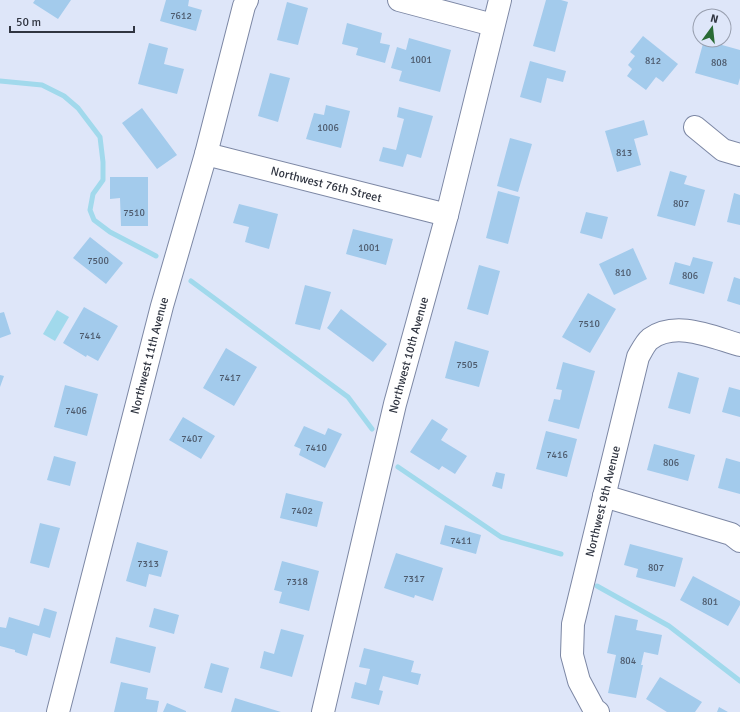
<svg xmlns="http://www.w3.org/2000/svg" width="740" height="712" viewBox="0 0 740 712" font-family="Signika,sans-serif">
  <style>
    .water { fill: #a1d9ec }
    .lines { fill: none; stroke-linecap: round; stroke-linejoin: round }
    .stream { stroke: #a1d9ec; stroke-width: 5 }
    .building { fill: #a3cbec }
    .minor-casing { stroke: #7c87a4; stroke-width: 24 }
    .minor { stroke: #fff; stroke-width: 22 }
    .labels { text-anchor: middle; stroke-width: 4; stroke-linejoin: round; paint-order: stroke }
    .number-label { font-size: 10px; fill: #4d5a6c }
    .street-label { font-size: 12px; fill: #303541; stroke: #dee6f9 }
  </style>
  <rect width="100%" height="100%" fill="#dee6f9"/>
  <path class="water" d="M57,310L69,317L55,341L43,334Z"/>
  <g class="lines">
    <path class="stream" d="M0,81L42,85L64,96L78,108L100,137L103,162V180L93,194L90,210L94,220L110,232L156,256
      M191,281L348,397L372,429
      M398,467L501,537L561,554
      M597,586L669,626L740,681"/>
  </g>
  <path class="building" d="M35,0H71L58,19L33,3Z
    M166,0H189L188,6L202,10L196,31L160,21Z
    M546,0H561L568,2L555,52L533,46Z
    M287,2L308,8L298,45L277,40Z
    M347,23L382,33L380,43L390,45L385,63L356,55L358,48L342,44Z
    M643,36L678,64L663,82L656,77L646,90L627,76L632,69L628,65L635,56L630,52Z
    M409,38L451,50L440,92L399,81L402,71L391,68L397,47L406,50Z
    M704,40L740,50V78L738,85L695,73Z
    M149,43L168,48L164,64L184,69L177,94L138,84Z
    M530,61L566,71L563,82L547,78L541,103L520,97Z
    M270,73L290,78L278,122L258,116Z
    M326,105L350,111L341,148L306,139L314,113L324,115Z
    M399,107L433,116L421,158L407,154L403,167L379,161L383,147L396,150L404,119L397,117Z
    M142,108L177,155L157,169L122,123Z
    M644,120L648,135L634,139L641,165L617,172L605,131Z
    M510,138L532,144L518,192L497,186Z
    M670,171L687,176L684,184L705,190L695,226L657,216Z
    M110,177H148V226H121L120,198L110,199Z
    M498,191L520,197L508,244L486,238Z
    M734,193L740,195V225L727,222Z
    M239,204L278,214L269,249L245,242L249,227L233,223Z
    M586,212L608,217L602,239L580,233Z
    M353,229L393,239L386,265L346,254Z
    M90,237L123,263L106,284L73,258Z
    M633,248L647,279L614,295L599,264Z
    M693,257L713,262L704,294L669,284L675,262L690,266Z
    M479,265L500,271L488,315L467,309Z
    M734,277L740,279V305L727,301Z
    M305,285L331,292L320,330L295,324Z
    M588,293L616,309L590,353L562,337Z
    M84,307L118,326L98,361L87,355L86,357L63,343Z
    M341,309L387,344L373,362L327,328Z
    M4,312L11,334L0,338V313Z
    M455,341L489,351L479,387L445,378Z
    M226,348L257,367L234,406L203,388Z
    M563,362L595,371L579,429L548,421L554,399L560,400L562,390L556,389Z
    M678,372L699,378L690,414L668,408Z
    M0,375L4,376L0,387Z
    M65,385L98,394L87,436L54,427Z
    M729,387L740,390V417L722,412Z
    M183,417L215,436L201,459L169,440Z
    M432,419L448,429L441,440L467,456L455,474L442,466L439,470L410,452Z
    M304,426L325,435L328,428L342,434L325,468L299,455L301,449L294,446Z
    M546,431L577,439L567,477L536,469Z
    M654,444L695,455L688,481L647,470Z
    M54,456L76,462L70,486L47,480Z
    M726,458L740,462V494L718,488Z
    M496,472L505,474L502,489L492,486Z
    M286,493L323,502L317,527L280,518Z
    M40,523L60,528L49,568L30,563Z
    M445,525L481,535L476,554L440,544Z
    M137,542L168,551L161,577L149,574L146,587L126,581Z
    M630,544L683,558L675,587L636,577L638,569L624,565Z
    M396,553L443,568L433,601L415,595L414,598L384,588Z
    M282,561L319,571L309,611L279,603L282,592L274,590Z
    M693,576L740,601V605L728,626L680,600Z
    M44,608L57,612L50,638L33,633L27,656L15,652V650L0,646V627L6,628L9,617L39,626Z
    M154,608L179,615L174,634L149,627Z
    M615,615L638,620L636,630L662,635L658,655L644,652L641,665H643L636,698L608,693L616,655L607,653Z
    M281,629L304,635L292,677L260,668L264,651L274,654Z
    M116,637L156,647L150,673L110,663Z
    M364,648L414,661L411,672L421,674L418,685L383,676L379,690L383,691L379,705L351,698L355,682L366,685L370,669L359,667Z
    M211,663L229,668L222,693L204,688Z
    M660,677L702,702L695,712H667L646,699Z
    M121,682L148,688L146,699L159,701L157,712H114Z
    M235,698L281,712H231Z
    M167,703L186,711V712H163Z
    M719,707L728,712H717Z"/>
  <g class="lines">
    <defs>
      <g id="minor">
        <path d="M399,0L493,25"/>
        <path d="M695,127L723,150L740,155"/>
        <path id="s1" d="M206,154L447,215"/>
        <path d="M604,496L731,534L740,541"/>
        <path id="s2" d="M58,712L162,306L206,154L244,6L247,0"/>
        <path id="s3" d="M323,712L395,404L447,215L500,0"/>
        <path id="s4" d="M598,712L594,709L579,681L572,655L573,624L638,357C641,352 645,343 650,339C676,320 712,337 740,345"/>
      </g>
    </defs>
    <use href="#minor" class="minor-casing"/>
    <use href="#minor" class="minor"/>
  </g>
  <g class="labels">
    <g class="number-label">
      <text x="181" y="19">7612</text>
      <text x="421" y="63">1001</text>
      <text x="653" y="64">812</text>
      <text x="719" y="66">808</text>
      <text x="328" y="131">1006</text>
      <text x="624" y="156">813</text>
      <text x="681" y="207">807</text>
      <text x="134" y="216">7510</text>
      <text x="369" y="251">1001</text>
      <text x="98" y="264">7500</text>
      <text x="623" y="276">810</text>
      <text x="690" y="279">806</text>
      <text x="589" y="327">7510</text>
      <text x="90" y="339">7414</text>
      <text x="467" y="368">7505</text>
      <text x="230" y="381">7417</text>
      <text x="76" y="414">7406</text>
      <text x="192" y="442">7407</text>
      <text x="316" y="451">7410</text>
      <text x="557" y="458">7416</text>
      <text x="671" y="466">806</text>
      <text x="302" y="514">7402</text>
      <text x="461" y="544">7411</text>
      <text x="148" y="567">7313</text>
      <text x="656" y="571">807</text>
      <text x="414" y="582">7317</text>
      <text x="297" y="585">7318</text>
      <text x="710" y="605">801</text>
      <text x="628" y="664">804</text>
    </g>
    <g class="street-label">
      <text dy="4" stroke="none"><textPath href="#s1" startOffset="124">Northwest 76th Street</textPath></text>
      <text dy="4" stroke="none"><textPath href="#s2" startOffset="368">Northwest 11th Avenue</textPath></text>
      <text dy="4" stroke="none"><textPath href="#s3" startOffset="367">Northwest 10th Avenue</textPath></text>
      <text dy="4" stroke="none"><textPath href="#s4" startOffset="221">Northwest 9th Avenue</textPath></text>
    </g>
  </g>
  <g transform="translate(712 28) rotate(15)"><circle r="19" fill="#dee6f9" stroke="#989faf"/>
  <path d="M0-3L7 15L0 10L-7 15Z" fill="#296b35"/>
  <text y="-6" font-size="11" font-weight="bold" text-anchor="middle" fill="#303541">N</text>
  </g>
  <path d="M10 26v6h124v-6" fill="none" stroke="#303541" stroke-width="2"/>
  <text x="16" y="26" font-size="12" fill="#303541" stroke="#dee6f9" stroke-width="3" paint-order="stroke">50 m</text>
</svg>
